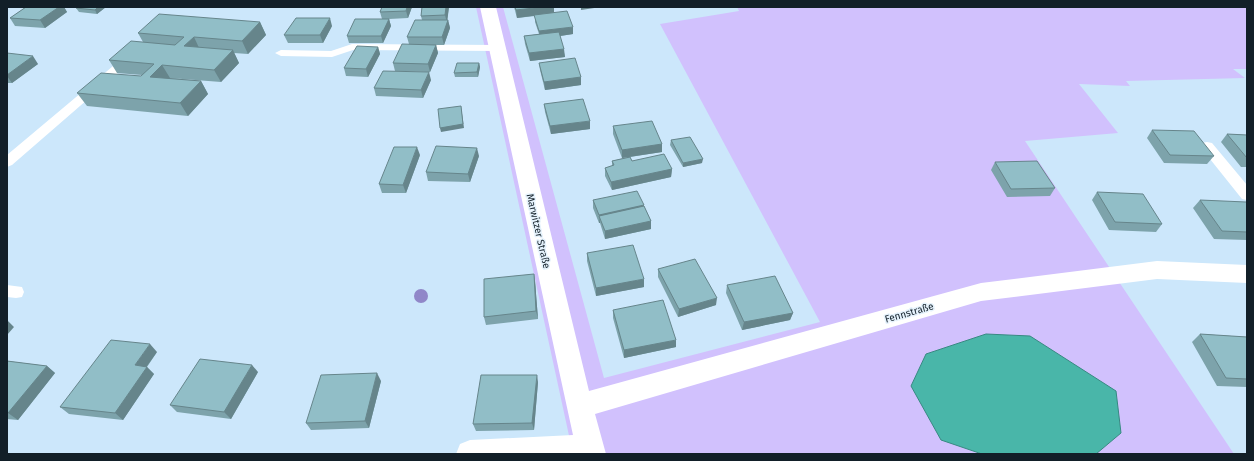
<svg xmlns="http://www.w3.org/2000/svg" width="1254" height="461" viewBox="0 0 1254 461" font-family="'Fira Sans',sans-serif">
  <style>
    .green { fill: #d1c1fd }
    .water { fill: #49b6a9; stroke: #388982 }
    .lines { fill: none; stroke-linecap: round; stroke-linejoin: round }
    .lane { fill: #fff; fill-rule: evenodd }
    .street { fill: #fff; fill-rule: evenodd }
    .tree { fill: #9087c8 }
    .wall { fill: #7da3ab }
    .shaded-wall { fill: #66858b }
    .building { fill: #91bec7; stroke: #66858b }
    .labels { text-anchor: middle; stroke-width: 3; stroke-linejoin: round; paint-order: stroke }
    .street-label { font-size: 10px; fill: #121f28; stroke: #e5f2fc }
  </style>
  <rect width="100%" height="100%" fill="#cce7fb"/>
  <path class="green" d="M476,7H503L604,378L820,322L660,24L739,11L737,7H1247V69H1233L1245,78L1126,81L1130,86L1079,84L1118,133L1025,141L1234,454H1096L1121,433L941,440L982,454H573Z"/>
  <path class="water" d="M986,334L1030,336L1116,391L1121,433L1096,454H982L941,440L911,386L926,354Z"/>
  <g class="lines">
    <path class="lane" d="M352,44L497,45L503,48L497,51L353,50L332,57L281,56L275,53L281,50L331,51Z
      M129,55L135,58L133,60L12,165L7,167V155L125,56Z
      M1207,142L1212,143L1247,185V200L1242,199L1202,149L1200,146L1202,143Z
      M7,285L22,287L24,292L22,297L16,298L7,297Z"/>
    <path class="street" d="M480,7H496L589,391L981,283L1157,261L1247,265V283L1157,279L981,301L595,414L606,454H456L460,444L470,440L573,435Z"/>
  </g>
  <circle class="tree" cx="421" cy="296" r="7"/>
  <path class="wall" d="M26,7H64L67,12L45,28L15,26L10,18Z
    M106,7L97,14L79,12L76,8Z
    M382,7H412L408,18L389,19L391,26L383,43H349L347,36L382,19L380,12Z
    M422,7H449L447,20H448L450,28L444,45H426H436L438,53L430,72L395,71L393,63L409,44L407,37L422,20L421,16Z
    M514,7H554V12L573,34L560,36L565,57L530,61L525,44L524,36L539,34L535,22V16L517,18Z
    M260,22L266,35L248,54L234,53L239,63L221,82L170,78H169L201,81L208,94L188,116L87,106L77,93L141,76L142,75L117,73L109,60L143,42L138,33Z
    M332,26L323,43H288L284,35Z
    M378,47L380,54L368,77L346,76L344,68Z
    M7,53L38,64L12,83H7Z
    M479,63L480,67L478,77H455L454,73Z
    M539,63L581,77V85L545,90L540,70Z
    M431,80L423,98L376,96L374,88Z
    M544,104L590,129L551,134L545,112Z
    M613,126L662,144V152L630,157L632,161L672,169L671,177L612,190L605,176V168L612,166V161L628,157L622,158L613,134Z
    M1152,130L1214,156L1207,164L1164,163L1147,138Z
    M1227,134L1247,135V167H1241L1221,142Z
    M671,140L702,163L683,167L670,145Z
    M420,155L406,193H382L379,184Z
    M479,156L470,182L428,181L426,172Z
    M995,162L1055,188L1050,196L1007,197L991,170Z
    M1097,192L1162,224L1156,232L1109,230L1092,200Z
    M593,200L644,206L651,221V229L605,239L600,223H599L593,208Z
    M1200,200L1247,203V240L1214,239L1193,208Z
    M587,253L644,287L596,296L587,261Z
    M658,269L716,305L678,317L658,277Z
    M534,274L535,281L538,319L486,325L484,317Z
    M727,285L793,313L790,320L742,330L726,293Z
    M613,310L676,347L624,358L613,318Z
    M1200,334L1247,337V387L1217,386L1192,342Z
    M157,352L147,367L154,374L123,420L69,414L60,407Z
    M7,361L47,366L55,373L18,420L7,419Z
    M258,372L231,419L177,412L170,405Z
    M381,381L369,428L311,430L306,423Z
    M538,382L534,430L476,431L473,424Z"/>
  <path class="shaded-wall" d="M59,7H64L67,12L45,28L40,20Z
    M98,7H106L97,14L95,10Z
    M407,7H412L408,18L406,11Z
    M446,7H449L447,23L445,15Z
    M543,7H554V13L517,18L516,10Z
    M581,7H601L581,10Z
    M330,18L332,26L323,43L320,35Z
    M389,19L391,26L383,43L381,36Z
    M448,20L450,28L444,45L442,37Z
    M260,22L266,35L248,54L242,41Z
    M573,27V34L540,39L539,31Z
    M194,37L200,50L184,46Z
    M436,45L438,53L430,72L428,64Z
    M378,47L380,54L368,77L366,69Z
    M564,49L565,57L530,61L529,53Z
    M233,50L239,63L221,82L214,70Z
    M33,56L38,64L12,83L7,76V75Z
    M479,63L480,67L478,77L477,72Z
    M162,65L170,78L158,90L150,77Z
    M429,72L431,80L423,98L421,90Z
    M581,77V85L545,90L544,82Z
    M201,81L208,94L188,116L180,103Z
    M461,106L464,128L441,132L440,128Z
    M590,121V129L551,134L550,126Z
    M662,144V152L622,158V150Z
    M417,147L420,155L406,193L403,185Z
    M477,148L479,156L470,182L468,174Z
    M703,159L702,163L683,167V163Z
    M672,169L671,177L612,190L611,182Z
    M644,205V213L599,216L600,223H599V215Z
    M651,221V229L605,239V231Z
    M534,274L535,281L538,319L536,311Z
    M644,279V287L596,296V288Z
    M717,298L716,305L678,317L679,309Z
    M793,313L790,320L742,330L744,322Z
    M7,320L14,327L7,335Z
    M676,340V347L624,358V350Z
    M150,344L157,352L142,373L135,365Z
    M252,365L258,372L231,419L224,412Z
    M47,366L55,373L18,420L8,413Z
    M147,367L154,374L123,420L115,413Z
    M377,373L381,381L369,428L365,421Z
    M537,375L538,382L534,430L532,423Z"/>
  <path class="building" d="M26,7H59L40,20L10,18Z
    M77,7H98L95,10L76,8Z
    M382,7H407L406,11L380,12Z
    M422,7H446L445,15L421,16Z
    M515,7H543L516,10Z
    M567,11L573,27L539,31L534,15Z
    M159,14L260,22L242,41L194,37L184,46L233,50L214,70L162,65L150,77L201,81L180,103L77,93L101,73L141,76L154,64L109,60L131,41L175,45L184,37L138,33Z
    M296,18H330L320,35H284Z
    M355,19H389L381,36H347Z
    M415,20H448L442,37H407Z
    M559,32L564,49L529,53L524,36Z
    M402,44L436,45L428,64L393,63Z
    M357,46L378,47L366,69L344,68Z
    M7,53L33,56L7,75Z
    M575,58L581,77L544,82L539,63Z
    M457,63H479L477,72L454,73Z
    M383,71L429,72L421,90L374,88Z
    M583,99L590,121L550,126L544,104Z
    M461,106L463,124L440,128L438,109Z
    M652,121L662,144L622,150L613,126Z
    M1152,130L1194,131L1214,156L1170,155Z
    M1227,134L1247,135V158Z
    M690,137L703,159L683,163L671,140Z
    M436,146L477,148L468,174L426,172Z
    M394,147H417L403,185L379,184Z
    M664,154L672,169L611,182L605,168L614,165L612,161L630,157L632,161Z
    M1037,161L1055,188L1011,189L995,162Z
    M637,191L644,205L599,215L593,200Z
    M1097,192L1143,194L1162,224L1115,222Z
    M1200,200L1246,202L1247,203V232L1222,231Z
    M644,206L651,221L605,231L599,216Z
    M633,245L644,279L596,288L587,253Z
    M695,259L717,298L679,309L658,269Z
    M534,274L536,311L484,317V279Z
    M775,276L793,313L744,322L727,285Z
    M663,300L676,340L624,350L613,310Z
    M1200,334L1247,337V379L1226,378Z
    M111,340L150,344L135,365L147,367L115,413L60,407Z
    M200,359L252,365L224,412L170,405Z
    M7,361L47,366L8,413H7Z
    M377,373L365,421L306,423L321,375Z
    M481,375H537L532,423L473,424Z"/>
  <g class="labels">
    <g class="street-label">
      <text transform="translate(539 231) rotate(77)" y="4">Marwitzer Straße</text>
      <text transform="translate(909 312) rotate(-16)" y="4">Fennstraße</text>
    </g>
  </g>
  <rect width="1254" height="461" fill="none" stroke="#121f28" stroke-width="16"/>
</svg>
